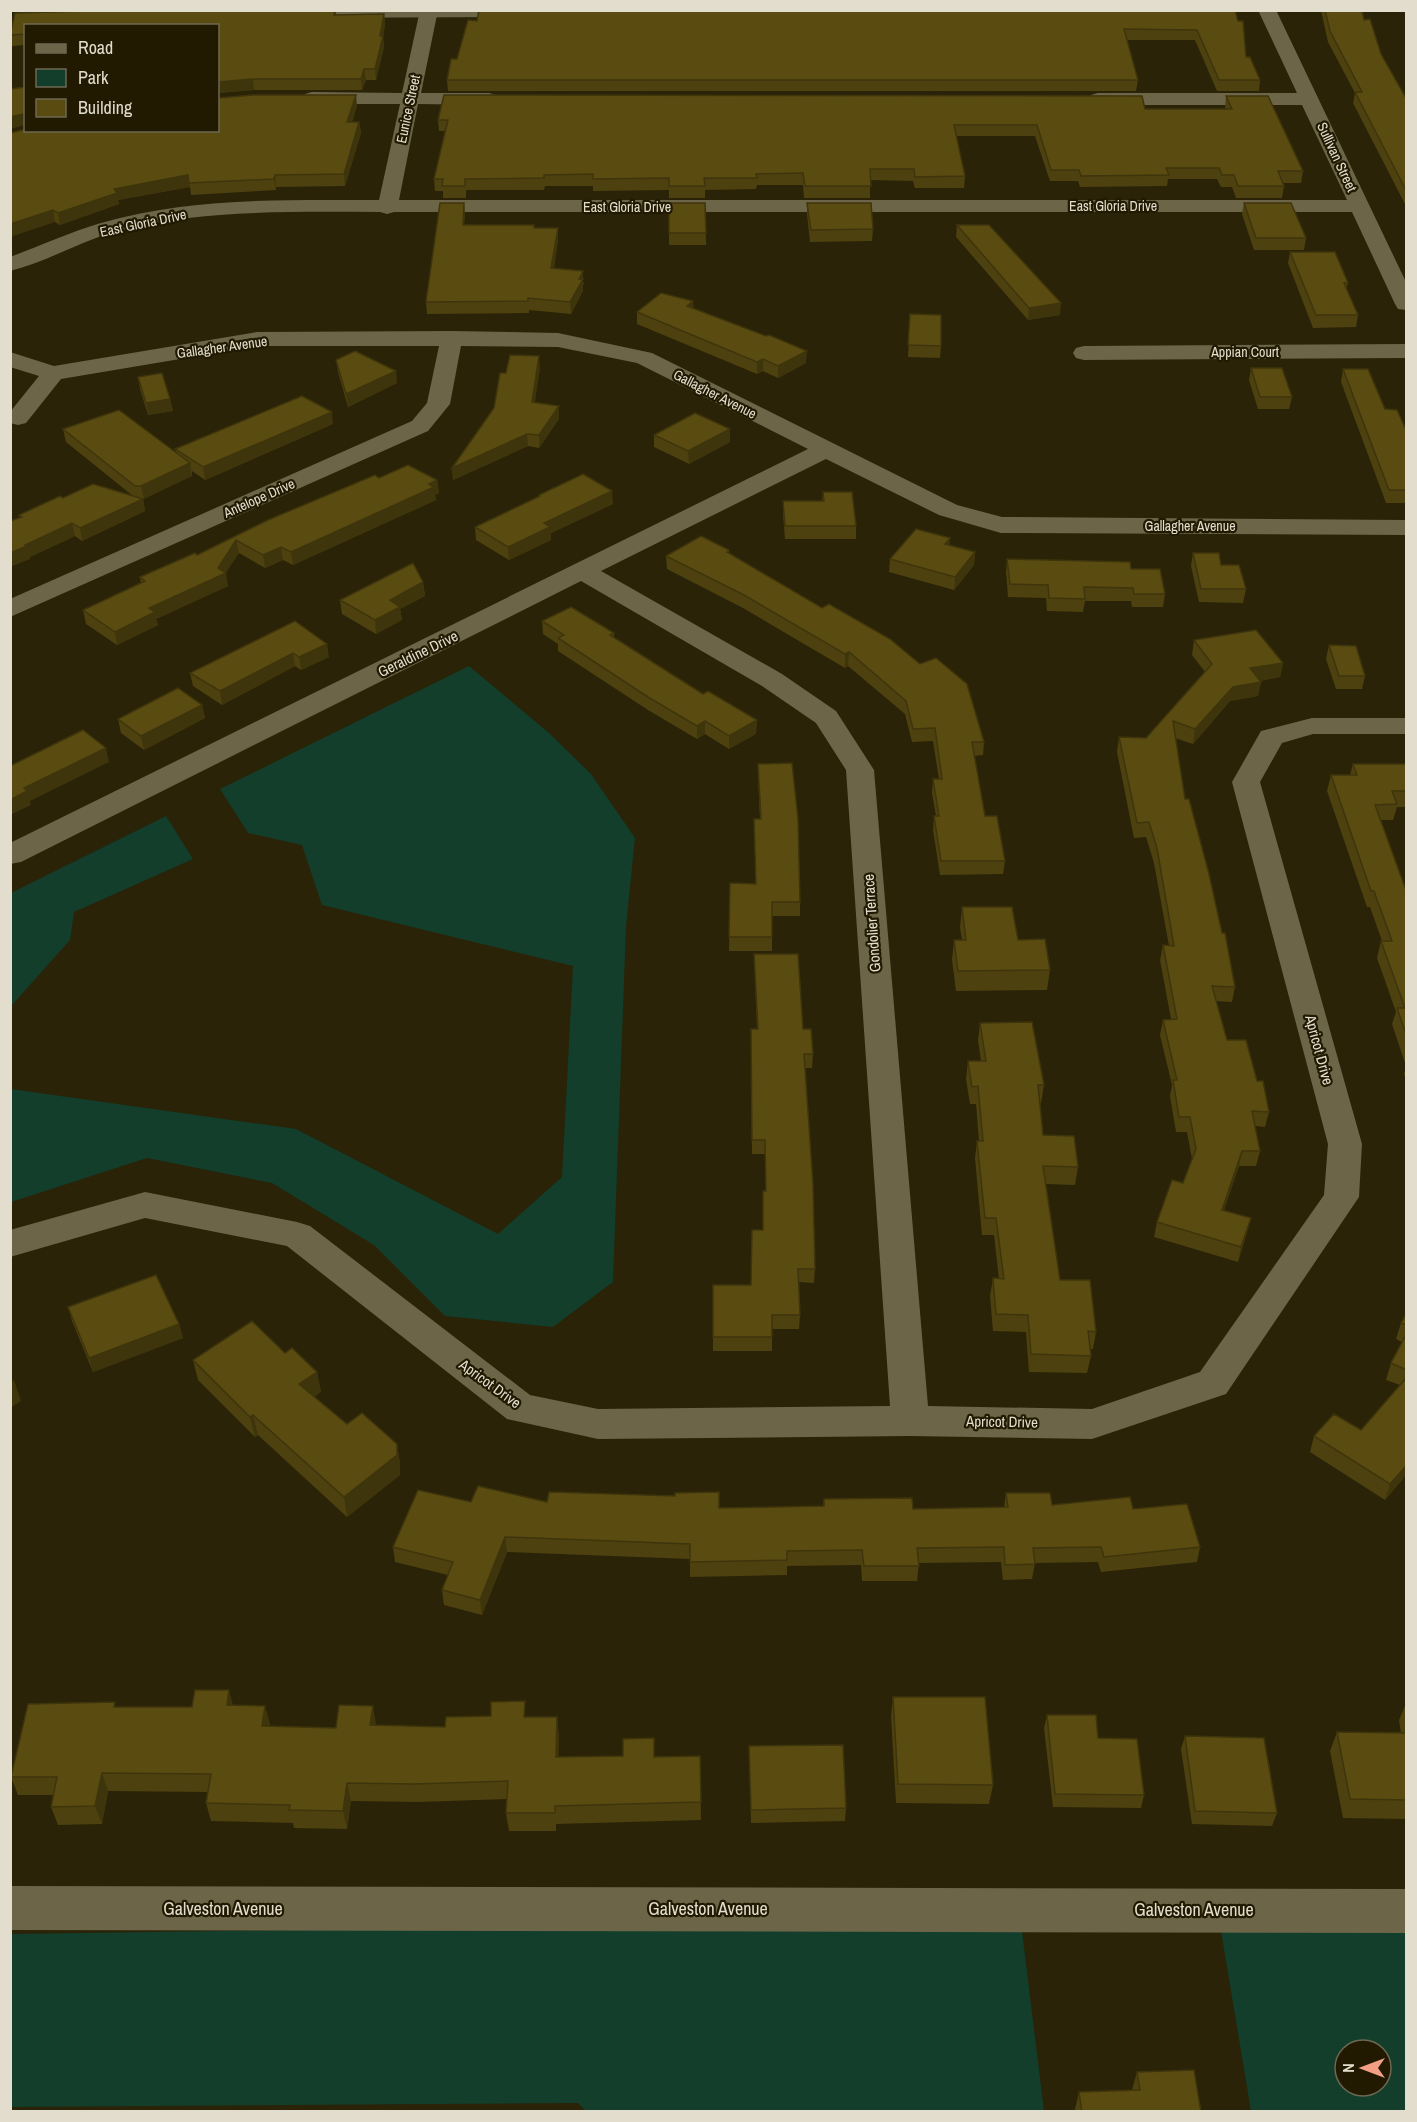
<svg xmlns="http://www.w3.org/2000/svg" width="1417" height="2122" viewBox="0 0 1417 2122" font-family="'Archivo Narrow',sans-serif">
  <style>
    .green { fill: #123e2b; fill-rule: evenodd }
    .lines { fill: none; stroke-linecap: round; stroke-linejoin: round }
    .minor { fill: #6d6548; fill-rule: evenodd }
    .tertiary { fill: #6d6548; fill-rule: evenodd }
    .wall { fill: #4d410f }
    .shaded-wall { fill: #3f350c }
    .building { fill: #5a4c11; stroke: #3f350c; stroke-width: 1.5 }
    .labels { text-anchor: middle; stroke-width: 4.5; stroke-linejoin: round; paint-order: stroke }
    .far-street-label { font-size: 14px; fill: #e2ddcd; stroke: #211900 }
    .street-label { font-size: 15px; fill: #e2ddcd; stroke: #211900 }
    .near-street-label { font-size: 18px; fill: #e2ddcd; stroke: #211900 }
  </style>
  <rect width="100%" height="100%" fill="#2a2307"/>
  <path class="green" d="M469,666L549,733L591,774L635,838L626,926L613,1282L553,1327L445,1316L374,1245L272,1183L147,1158L11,1202V1089L296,1129L498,1234L562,1177L573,966L322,905L302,845L248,833L220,789Z
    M166,816L193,859L74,912L70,940L11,1006V893Z
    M372,1929L1022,1931L1044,2111L587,2112L578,2103L11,2107L10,1934Z
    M1221,1931L1406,1932V2111H1251ZM1345,2050H1381V2086H1345Z"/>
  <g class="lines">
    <path class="minor" d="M420,10H438L421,93H489L496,95L498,99L496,103L489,105L418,104L399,200H1347L1302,105H1098L1091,103L1089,99L1091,95L1098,93H1297L1258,10H1276L1406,282V310L1398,309L1395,304L1352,212H394L387,214L380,212C291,212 200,209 114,232C79,242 46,262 10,271V257C40,246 70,232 101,223C191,197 286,200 379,200L400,104H312L305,102L303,98L305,94L312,92L402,93Z
      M452,331L558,333L652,353L957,505L1002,517L1406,520V535L1001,533L939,515L826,459L601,571L782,674L836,711L874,770L928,1406L1092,1409L1200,1372L1324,1195L1328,1144L1232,782L1261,731L1312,718H1406V734H1313L1282,743L1260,782L1362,1144L1359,1197L1226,1394L1092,1439L910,1436L598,1439L507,1419L287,1246L145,1218L10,1257V1230L145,1192L297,1222L310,1226L530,1395L598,1409L890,1406L846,770L816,723L762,686L581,581L21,862L10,864V843L808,449L637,363L558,347L461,346L450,404L428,431L10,617V599L412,421L427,403L439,346H257L61,379L26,423L18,425L10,423V412L39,376L10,367V352L54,366L257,332Z
      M1406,344V358L1084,360L1076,358L1073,353L1076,348L1084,346Z
      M10,1886L1406,1889V1933L10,1930Z"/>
    <path class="tertiary" d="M284,10H530L531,12L528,16L522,17L291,18L285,17L282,13Z"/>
  </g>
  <path class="wall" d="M336,10V15L384,14L385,25L383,36L384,47L376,80H366L362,90H254L218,93V26H26V45L12,46L10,39V31L15,13L88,11Z
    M1235,10L1246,57L1260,80L1259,91H1217L1195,40H1127L1138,80L1136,91H448L447,80L477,21Z
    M1321,10H1350L1364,20L1381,54L1407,100V208L1353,103L1355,93L1328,42Z
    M1226,96L1303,171L1301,183H1283L1284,186L1282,198H1236L1232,187H1221L1217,179H1168L1167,186L1080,187L1078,181H1050L1035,136H956L965,176L964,188H915L913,181L870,180V198H804L803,185H757L756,189L705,190V198H669V190L593,191V186H545L544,190H466V198H443V191H435L434,179L445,131H439L438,120L1225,109Z
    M357,106L352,122H359L361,133L345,186L276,187V190L191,195L190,187L118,200L119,204L60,225L55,222L10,133Z
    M669,203H705L706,245H669Z
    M807,203L873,229L872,241L810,242L807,214Z
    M1244,203L1306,238L1304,250H1254L1242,214Z
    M465,214L464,225H534V228L558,240L554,268L584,283L583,285V291L571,314L529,310V313L427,314L426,302Z
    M957,225L1060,315L1028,320L956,237Z
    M1290,252L1348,283L1346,289L1358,315L1356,327L1313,328L1288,263Z
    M693,309L766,336L806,363L778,378L763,371L757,374L637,324V312Z
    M910,314L941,346L940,358L908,357Z
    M336,360L397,383L348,407L338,372Z
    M540,368L534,403L559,419L539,448L528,446L453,480L452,468L494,408L506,373Z
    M1251,368L1292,397L1289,409H1258L1249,380Z
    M1343,369L1407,432V503H1386L1341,382Z
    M138,377L170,399L173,411L148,415L140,389Z
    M333,424L205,480L192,471V476L143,499L145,511L82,541L75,536L30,557V559L19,515L63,498L133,496L66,442L63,429L176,452L175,449Z
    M730,429V442L689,464L654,447V435Z
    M379,478L437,480L439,493L435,495L436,500L293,565L283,560L265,568L239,553L225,573L228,586L156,619L158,625L117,645L86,624L83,610L141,583L140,577L197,555Z
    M823,492L856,526V539H785L783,514V501H822Z
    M539,495L613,504L551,533V540L509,560L476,540L475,527L539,496Z
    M950,538L949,546L975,552L974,565L954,590L889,572L890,559Z
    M729,550V553L984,742L983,755L974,756L985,816L1005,861L1003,874L940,875L933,830L934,816H936L932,793L933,779H939L933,741L912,742L905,714L848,666L845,668L743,608L667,569L666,556Z
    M1193,553L1221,565L1246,589L1243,603L1199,602L1191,566Z
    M1007,559L1131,569L1165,594L1163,607H1132L1131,601H1085L1083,612L1047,611L1046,598L1008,597L1006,572Z
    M423,582L425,596L400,609L402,620L376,634L342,614L340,600Z
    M295,621L329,657L301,670L295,666L222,705L193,686L190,673Z
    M542,621L614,633V638L703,694L757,720L756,734L729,749L705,734L697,739L648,710L558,651V644L543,634Z
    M1194,640L1283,663L1280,677L1260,681L1261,682L1258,696L1230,701L1193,744L1175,738L1185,799L1235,987L1232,1002L1216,1001L1227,1040L1257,1081L1269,1112L1265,1127L1255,1126L1260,1151L1256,1166H1239L1224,1210L1247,1233L1238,1262L1154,1237L1157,1222L1183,1183L1192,1159L1187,1132H1176L1170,1096L1172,1085L1160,1035L1163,1020L1171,1019L1160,960L1163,945L1169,946L1154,863L1146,837L1134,838L1117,752L1119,737L1146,738L1205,672L1192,655Z
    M1329,645L1365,676L1362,689H1336L1326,659Z
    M202,705L205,718L144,750L121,733L118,719Z
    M758,764L800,902V916H772V951H729L730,883L756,884L754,819H760L758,777Z
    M1353,764H1407V807H1397L1393,820H1381L1407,893V1084L1404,1074L1406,1066L1392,1024L1396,1012L1377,958L1381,941H1382L1370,907H1367L1327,791L1331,775H1350Z
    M962,907L1050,970L1047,990L956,991L952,960L954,940H962L960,928Z
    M754,954L803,1029L813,1054L812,1068H805L815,1269L814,1283L799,1282L800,1315L799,1329H772V1351H713V1285H751L763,1230L766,1191L765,1154H752L751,1043L757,1029Z
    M980,1023L1044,1085L1041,1103H1040L1043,1135L1078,1167L1075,1185L1046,1184L1060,1280L1096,1332L1093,1349H1090L1091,1356L1087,1373L1029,1372L1026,1332L993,1331L990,1296L993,1278L999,1279L994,1235H982L975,1158L977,1141H979L976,1104H970L966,1079L968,1061H981L978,1040Z
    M68,1307L179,1324L183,1338L93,1372L72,1321Z
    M1407,1313V1474L1385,1500L1310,1452L1314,1436L1361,1430L1400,1385L1386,1380L1391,1363L1402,1342L1396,1339L1401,1323Z
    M285,1353L317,1372L321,1392L314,1397L347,1424L397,1444L400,1464V1475L347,1517L258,1435L255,1437L198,1380L193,1360Z
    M1006,1493L1052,1505L1133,1509L1200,1547L1197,1562L1101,1572L1098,1562L1035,1563L1032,1579L1003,1580L1001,1562L919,1563L917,1581H862L861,1565L787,1566V1575L690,1577V1559L507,1552L482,1615L444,1605L442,1590L448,1575L395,1562L393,1547L471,1502H547L719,1508L823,1506L824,1499L913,1509L1004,1507Z
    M893,1697L993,1785L989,1804L896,1803L891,1716Z
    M1407,1701V1819L1343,1818L1330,1751L1337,1732L1401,1733L1399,1720Z
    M233,1705L270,1724L269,1726L336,1728L376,1724V1726L445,1727L526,1717L559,1735L558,1757L700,1756L701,1820L556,1824V1831H509L506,1813L507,1799L418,1802L351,1801L347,1829L294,1828L293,1823L211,1821L206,1803L207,1792L108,1791L102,1824L58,1825L51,1807L53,1795H18L11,1777L117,1707H192Z
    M1047,1715L1098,1738L1144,1795L1141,1808L1053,1807L1044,1728Z
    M1185,1736L1277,1813L1272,1826L1192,1824L1181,1749Z
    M749,1746L846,1808L845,1821L751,1823Z
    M1137,2072L1201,2112H1075V2109L1079,2092L1132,2090Z"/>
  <path class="shaded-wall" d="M384,14L385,25L382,42L383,36L384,47L376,80L375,69Z
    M364,69L366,80L362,90L361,79Z
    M253,79L254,90L218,93V82Z
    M356,95L357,106L348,133L347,122Z
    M23,114L25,125L10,129V117Z
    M359,122L361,133L345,186L344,174Z
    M188,175L190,187L118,200L119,204L60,225L58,213L114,189Z
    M275,175L276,187V190L274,179Z
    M464,203L465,214L463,237V225Z
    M53,210L55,222L10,237V224Z
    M558,228V240L552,280L551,268Z
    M583,271V291L571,314L570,302L579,279Z
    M693,301L694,313L687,306Z
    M1061,303L1060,315L1028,320L1029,308Z
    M807,351L806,363L778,378V366Z
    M539,356L540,368L533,415L532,402Z
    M763,359V371L757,374V362Z
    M396,371L397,383L348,407L346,394Z
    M170,399L173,411L148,415L146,403Z
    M559,406V419L539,448V435Z
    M332,412L333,424L205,480L203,467Z
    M730,429V442L689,464L688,451Z
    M527,434L528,446L453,480L452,468Z
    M190,463L192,476L144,499L141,486Z
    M437,480L439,493L435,495L436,500L293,565L291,552Z
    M612,491L613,504L551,533V540L509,560L508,547L544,523Z
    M143,499L145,511L82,541L80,528Z
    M72,523L75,536L30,557V559L10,567V553L25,545Z
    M950,538L949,551L945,544Z
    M236,540L239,553L225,574L226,573L228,586L156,619L158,625L117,645L115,632L149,608L218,568Z
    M281,547L283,560L265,568L263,555Z
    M975,552L974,565L954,590L955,577Z
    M423,582L425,596L400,609L402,620L376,634L375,620L390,600Z
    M327,644L329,657L301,670L299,657Z
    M849,652L848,666L845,668V654Z
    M293,653L295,666L222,705L220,691Z
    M1283,663L1280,677L1247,683L1250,668Z
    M1261,682L1258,696L1230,701L1193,744L1195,729L1233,687Z
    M202,705L205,718L144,750L141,736Z
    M757,720L756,734L729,749V736Z
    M705,721V734L697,739V726Z
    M106,748L109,762L30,801L31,805L10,815V800L24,788Z
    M1242,1151L1239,1166L1219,1225L1222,1210Z
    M1251,1218L1247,1233L1238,1262L1241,1247Z
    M179,1324L183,1338L93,1372L89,1358Z
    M317,1372L321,1392L303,1404L299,1384Z
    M14,1380L21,1401L10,1408V1383Z
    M253,1415L258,1435L255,1437L250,1417Z
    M397,1444L400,1464V1475L347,1517L344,1497Z
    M1407,1465V1474L1385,1500L1390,1484Z
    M505,1537L507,1552L482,1615L480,1600Z
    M229,1690L234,1709L227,1705Z
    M265,1706L270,1724L266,1744L262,1726Z
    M373,1706L376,1724L373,1744L370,1725Z
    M557,1717L559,1735L558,1776L556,1757Z
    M102,1773L108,1791L102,1824L95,1806Z
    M347,1783L351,1801L347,1829L343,1811Z"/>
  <path class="building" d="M336,10L334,15L384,14L380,36H383L375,69H364L361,79H253L218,82V26H26V34L10,35L15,13L88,11Z
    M479,10H1235L1238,21H1243L1246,57H1250L1260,80H1219L1197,30L1124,29L1138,80H447L451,59H457L468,20L477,21Z
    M1325,10L1362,11L1364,20L1370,19L1381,54L1407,100V192L1355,92H1362L1330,31Z
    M26,87V116L23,114L10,117V89Z
    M253,95H356L347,122H359L344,174L275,175L274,179L189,183L188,175L114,189L117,193L58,213L53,210L10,224V133L26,129V130H218V98Z
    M444,95L1142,96L1145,109H1232L1226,96H1268L1303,171H1278L1284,186H1238L1234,175H1222L1219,168H1166L1169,175L1081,176L1079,170H1051L1037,125H954L965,176L915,177L914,169H870L871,186H805L803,173L756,174L757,178H704L705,186H669V178L593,179V174L544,175V178L465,179V186H442L443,179H434L448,120H438Z
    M440,203H464L463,225H534V228H558L551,268L583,271L579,279H583L570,302L528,298V301L426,302Z
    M669,203H705L706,233H669Z
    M807,203H871L873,229L811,230Z
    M1244,203H1291L1306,238H1256Z
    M957,225H989L1061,303L1029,308Z
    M1290,252H1335L1348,283H1344L1358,315H1316Z
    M661,293L693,301L687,306L766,336L769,335L807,351L778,366L763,359L757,362L637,312Z
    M910,314L941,315V346L908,345Z
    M355,351L396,371L346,394L336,360Z
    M510,355L539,356L532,402L559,406L539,435L527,434L452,468L494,408L500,373H506Z
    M1251,368H1282L1292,397H1260Z
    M1343,369H1368L1385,409L1397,410L1407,432V490H1389Z
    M162,373L170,399L146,403L138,377Z
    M302,396L332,412L203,467L175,449Z
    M119,410L190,463L141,486H135L63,429Z
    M695,413L730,429L688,451L654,435Z
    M408,465L437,480L429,484L434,487L291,552L281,547L263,555L236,540L218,568L226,573L149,608L155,612L115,632L83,610L145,581L140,577L195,553L197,555L268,520L375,475L379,478Z
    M583,474L612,491L544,523L550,527L508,547L475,527L540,496L539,495Z
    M93,484L143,499L80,528L72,523L25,545L27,546L10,553V521L22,517L19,515L60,496L63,498Z
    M823,492H852L856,526H785L783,501H824Z
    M916,529L950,538L945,544L975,552L955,577L890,559Z
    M701,536L729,550L727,552L822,608L829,604L890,639L920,664L936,658L967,684L984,742H972L985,816H997L1005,861H941L934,816H939L933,779H942L935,728L913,729L906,701L849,652L845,654L744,595L666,556Z
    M1193,553H1219L1221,565H1239L1246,589H1201Z
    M1007,559L1130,562L1131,569H1160L1165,594H1134L1133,588L1084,587L1085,599L1049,598L1048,585L1010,584Z
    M413,563L423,582L390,600L400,607L375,620L340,600Z
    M571,607L614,633L610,635L703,694L708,691L757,720L729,736L705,721L697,726L648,697L558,638L564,635L542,621Z
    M295,621L327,644L299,657L293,653L220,691L190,673Z
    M1256,630L1283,663L1250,668L1261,682L1233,687L1195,729L1173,721L1185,799H1189L1209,874L1222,933H1225L1235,987L1212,986L1227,1040H1246L1257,1081H1263L1269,1112L1252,1111L1260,1151H1242L1222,1210L1251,1218L1241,1247L1157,1222L1172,1180L1183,1183L1196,1149L1190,1117H1179L1173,1080H1177L1163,1020L1177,1019L1163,945L1174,946L1157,848L1149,822L1137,823L1119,737L1146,738L1212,664L1194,640Z
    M1329,645L1356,646L1365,676H1339Z
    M178,688L202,705L141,736L118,719Z
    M83,730L106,748L24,788L27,791L10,800V766Z
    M792,763L798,819L800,902H772V937H729L730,883L756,884L754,819H761L758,764Z
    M1353,764H1407V791H1392L1397,804L1375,805L1407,893V1037L1397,1008H1405L1381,941H1392L1374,891H1371L1331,775H1357Z
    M962,907H1012L1018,940L1045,939L1050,970L958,971L954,940H966Z
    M754,954H798L803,1029H811L813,1054H804L813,1184L815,1269H798L800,1315H772V1337H713V1285H751L752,1230H763V1191H766L765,1140H752L751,1029H758Z
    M1032,1022L1044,1085H1038L1043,1135L1074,1136L1078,1167L1043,1166L1060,1280H1090L1096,1332L1088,1331L1091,1356L1031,1354L1028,1315L996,1314L993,1278L1004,1279L996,1218H985L977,1141H983L978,1086L972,1087L968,1061H986L980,1023Z
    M156,1275L179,1324L89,1358L68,1307Z
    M1407,1313V1325L1401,1323Z
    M252,1321L285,1353L292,1348L317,1372L299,1384L347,1424L362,1413L397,1444V1455L344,1497L253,1415L250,1417L193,1360Z
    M1407,1333V1370L1391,1363Z
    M1407,1377V1465L1390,1484L1314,1436L1334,1414L1361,1430Z
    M478,1486L547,1502L549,1492L675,1496V1493L719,1492V1508L824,1506V1499L912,1498L913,1509L1008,1507L1006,1493H1050L1052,1505L1130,1497L1133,1509L1187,1504L1200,1547L1104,1557L1101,1547L1033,1548L1035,1564L1005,1565L1004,1547L917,1548L919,1566H864L862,1550L787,1551V1560L690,1562V1544L505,1537L480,1600L442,1590L453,1562L393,1547L418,1490L471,1502Z
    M195,1690H229L227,1705L265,1706L262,1726L336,1728L339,1705L373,1706L370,1725L445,1727L446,1717L491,1716V1702L525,1701L524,1717H557L556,1757L623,1756V1739L654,1738V1757L700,1756L701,1802L555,1806V1813H506L508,1781L415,1784L347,1783L343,1811L289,1810L290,1805L206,1803L211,1774L102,1773L95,1806L51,1807L57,1777H11L28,1704L115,1702L114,1707H192Z
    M893,1697H985L993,1785L898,1784Z
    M1047,1715H1096L1098,1738L1137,1739L1144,1795L1055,1794Z
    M1337,1732L1407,1733V1800L1350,1799Z
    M1185,1736L1264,1738L1277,1813L1195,1811Z
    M843,1745L846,1808L751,1810L749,1746Z
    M1194,2070L1201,2112H1082L1079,2092L1140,2090L1137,2072Z"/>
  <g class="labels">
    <g class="far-street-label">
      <text transform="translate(408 109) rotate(-78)" y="5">Eunice Street</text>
      <text transform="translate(1337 157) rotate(65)" y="5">Sullivan Street</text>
      <text x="1113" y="211">East Gloria Drive</text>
      <text x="627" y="212">East Gloria Drive</text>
      <text transform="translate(143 223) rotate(-12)" y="5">East Gloria Drive</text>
      <text transform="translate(222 347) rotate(-8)" y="5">Gallagher Avenue</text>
      <text x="1245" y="357">Appian Court</text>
      <text transform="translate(715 394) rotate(27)" y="5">Gallagher Avenue</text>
      <text transform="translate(259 498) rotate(-24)" y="5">Antelope Drive</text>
      <text x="1190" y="531">Gallagher Avenue</text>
    </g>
    <g class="street-label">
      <text transform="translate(418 654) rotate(-26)" y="5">Geraldine Drive</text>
      <text transform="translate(872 923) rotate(-94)" y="5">Gondolier Terrace</text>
      <text transform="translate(1319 1050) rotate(75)" y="5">Apricot Drive</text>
      <text transform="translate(490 1384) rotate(36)" y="5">Apricot Drive</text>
      <text transform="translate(1002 1422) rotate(1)" y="5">Apricot Drive</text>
    </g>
    <g class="near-street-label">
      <text x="223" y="1915">Galveston Avenue</text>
      <text x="708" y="1915">Galveston Avenue</text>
      <text x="1194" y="1916">Galveston Avenue</text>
    </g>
  </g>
  <rect width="1417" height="2122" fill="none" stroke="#e2ddcd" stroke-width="24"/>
  <rect x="24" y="24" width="195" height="108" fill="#211900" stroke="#6e6752" stroke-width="1.5"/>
  <rect x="36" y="44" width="30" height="9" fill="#6d6548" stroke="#6e6752" stroke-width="1.5"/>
  <text x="78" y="54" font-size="18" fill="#e2ddcd">Road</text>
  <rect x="36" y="69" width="30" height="18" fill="#123e2b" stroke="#6e6752" stroke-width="1.5"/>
  <text x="78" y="84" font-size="18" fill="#e2ddcd">Park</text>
  <rect x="36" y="99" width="30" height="18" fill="#5a4c11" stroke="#6e6752" stroke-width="1.5"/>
  <text x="78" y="114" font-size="18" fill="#e2ddcd">Building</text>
  <g transform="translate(1363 2068) rotate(270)"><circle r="28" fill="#211900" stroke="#6e6752" stroke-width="1.5"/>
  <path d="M0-4.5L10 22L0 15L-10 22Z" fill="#f39f85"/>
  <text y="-9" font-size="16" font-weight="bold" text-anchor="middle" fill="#e2ddcd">N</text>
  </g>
</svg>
